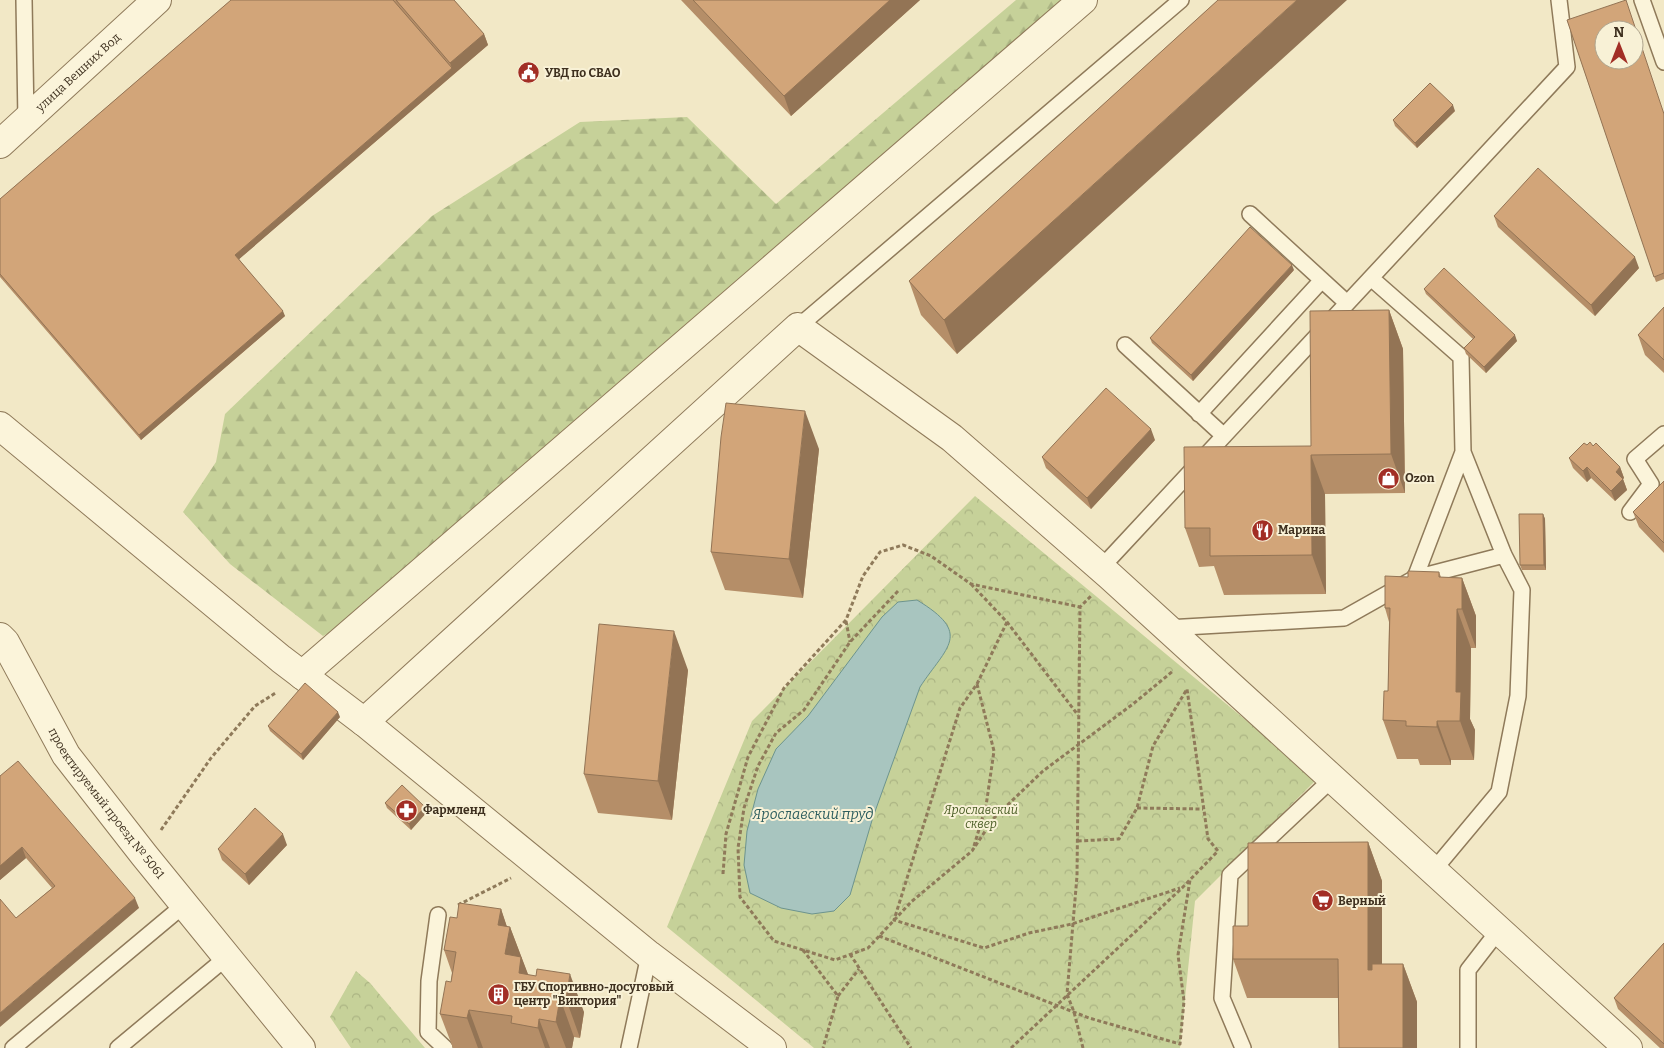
<svg xmlns="http://www.w3.org/2000/svg" width="1664" height="1048" viewBox="0 0 1664 1048" font-family="Bitter,serif">
  <style>
    .forest { fill: url(#forest-firs) }
    .park { fill: url(#park-crowns) }
    .water { fill: #a8c5bf; stroke: #6d948e }
    .lines { fill: none; stroke-linecap: round; stroke-linejoin: round }
    .service-casing { stroke: #8f7a5a; stroke-width: 18 }
    .minor-casing { stroke: #8f7a5a; stroke-width: 30 }
    .path { stroke: #8f7a5a; stroke-width: 3; stroke-dasharray: 4 2.5; stroke-linecap: butt }
    .service { stroke: #fbf4da; stroke-width: 15 }
    .minor { stroke: #fbf4da; stroke-width: 28 }
    .wall { fill: #b58e68 }
    .shaded-wall { fill: #937455 }
    .building { fill: #d2a579; stroke: #937455; fill-rule: evenodd }
    .labels { text-anchor: middle; stroke-width: 4; stroke-linejoin: round; paint-order: stroke }
    .street-label { font-size: 12px; fill: #3e301f; stroke: #f8f1d6 }
    .poi-label { font-size: 12px; font-weight: bold; fill: #3e301f; stroke: #f8f1d6; text-anchor: start }
    .park-label { font-size: 12px; font-style: italic; fill: #495c24; stroke: #f8f1d6 }
    .water-label { font-size: 14px; font-style: italic; fill: #2d5e5f; stroke: #f8f1d6 }
  </style>
  <defs>
    <pattern id="forest-firs" width="22" height="20" patternUnits="userSpaceOnUse" patternTransform="scale(1.25)"><rect width="22" height="20" fill="#c6d199"/><path d="M5 1l3.5 6h-7zM16 11l3.5 6h-7z" fill="#abb483"/></pattern>
    <pattern id="park-crowns" width="20" height="18" patternUnits="userSpaceOnUse" patternTransform="scale(1.25)"><rect width="20" height="18" fill="#c6d199"/><path d="M2 6a3 3 0 1 1 6 0M12 15a3 3 0 1 1 6 0" fill="none" stroke="#abb483"/></pattern>
  </defs>
  <rect width="100%" height="100%" fill="#f2e8c6"/>
  <path class="forest" d="M1016,0H1070L375,608L323,636L230,564L183,512L216,462L225,414L432,216L580,122L687,117L776,204Z"/>
  <path class="park" d="M975,496L1317,779L1195,901L1180,1048H814L667,927L752,721Z
    M356,971L370,983L425,1048H351L330,1017Z"/>
  <path class="water" d="M917,600C973,634 947,646 920,687L873,817L850,895L834,911L812,914L781,908L750,893L744,865L747,831L758,789L776,749L808,716L882,617L898,602Z"/>
  <g class="lines">
    <defs>
      <path id="service" d="M24,0L26,121
        M1642,0L1664,62
        M1250,214L1347,303
        M1371,278L1461,357L1463,452L1504,555L1522,590L1518,696L1499,792L1433,871
        M798,327L1181,0
        M1125,345L1224,436
        M1199,414L1322,280
        M1630,512L1651,484L1635,459L1664,434
        M1101,568L1567,67L1559,0
        M1419,577L1504,555
        M1167,628L1344,618L1415,578L1463,452
        M438,915L429,981L428,1032L445,1048
        M13,1048L184,905
        M118,1048L227,957
        M629,1048L649,955
        M1243,1048L1222,998L1230,875L1332,779
        M1468,1048V970L1499,930"/>
      <g id="minor">
        <path id="s1" d="M0,144L157,0"/>
        <path d="M0,426L281,659L364,722L649,955L772,1048"/>
        <path id="s2" d="M0,637L5,642L66,755L144,855L301,1048"/>
        <path d="M302,675L1083,0"/>
        <path d="M364,722L798,327L952,438L1110,576L1628,1048"/>
      </g>
    </defs>
    <use href="#service" class="service-casing"/>
    <use href="#minor" class="minor-casing"/>
    <path class="path" d="M971,584L1007,622L1078,715
      M898,591L850,642L804,710L776,733L758,766L744,808L738,848L740,897L774,941L835,960L868,948L911,902L972,851L994,818L1043,771L1133,704L1173,671
      M846,621L850,642
      M1007,622L977,684L960,708L894,920L984,948L1029,933L1072,924L1180,888
      M1137,808L1203,809
      M161,830L211,758L255,706L277,692
      M974,846L986,806L994,751L977,684
      M723,874L726,834L748,757L784,688L846,620L863,576L880,552L903,545L931,556L971,584L1080,607
      M458,905L511,878
      M879,936L1089,1018L1180,1044L1184,1001L1178,955L1190,880
      M803,950L838,996L823,1048
      M850,954L911,1048
      M838,996L859,969
      M1011,1048L1182,888L1218,851L1208,839L1187,689L1153,746L1137,808L1119,839L1077,841
      M1083,1048L1074,1012L1067,994L1077,876L1080,607L1091,596"/>
    <use href="#service" class="service"/>
    <use href="#minor" class="minor"/>
  </g>
  <path class="wall" d="M231,0H454L484,34L488,45L239,259L285,316L141,440L0,277V199Z
    M681,0H920L791,116Z
    M1218,0L957,354L921,315L909,281Z
    M1567,20L1664,114V279L1656,282Z
    M1455,111L1417,148L1395,126L1393,120Z
    M1494,216L1639,268L1595,316L1498,227Z
    M1294,270L1193,381L1152,343L1150,338Z
    M1424,289L1517,341L1486,373L1466,354L1464,348L1473,339L1426,294Z
    M1664,307V373L1645,355L1638,335Z
    M1389,310L1403,349L1405,493L1325,494L1326,594L1224,595L1214,566L1199,567L1185,528L1311,446Z
    M1155,440L1091,509L1046,468L1042,457Z
    M1587,445L1593,446L1620,467L1624,478L1623,479L1627,490L1615,501L1591,478L1587,482L1573,468L1569,458Z
    M819,449L803,598L725,590L711,552Z
    M1664,481V553L1639,527L1633,512Z
    M1543,514L1545,519L1546,570H1522L1520,565Z
    M1439,572L1441,577L1462,578L1476,616V648H1471L1470,719L1475,730L1474,760H1451V765H1420L1418,759H1397L1383,720L1388,691L1389,622L1385,608L1408,577Z
    M688,670L672,820L598,813L584,774Z
    M340,717L303,760L270,731L268,726Z
    M0,776L139,908L16,918L52,888L26,858L0,880Z
    M385,803L425,807L427,812L411,830L387,808Z
    M1368,842L1382,881V964H1403L1417,1002V1048H1339L1338,998H1247L1233,959L1248,926Z
    M287,845L249,885L222,860L218,849Z
    M501,909L507,927H510L528,975L536,976L584,1012L580,1038L574,1037L572,1048H453L440,1014L451,982L452,973L444,950L457,918Z
    M1664,943V1048H1660L1618,1009L1614,998Z"/>
  <path class="shaded-wall" d="M890,0H920L791,116L784,96Z
    M1297,0H1347L957,354L944,320Z
    M484,34L488,45L454,74L450,63Z
    M452,68L454,74L237,261L235,255Z
    M1453,105L1455,111L1417,148L1415,143Z
    M1635,257L1639,268L1595,316L1591,305Z
    M1292,265L1294,270L1193,381L1191,375Z
    M1389,310L1403,349L1405,493L1391,454Z
    M283,311L285,316L141,440L139,435Z
    M1515,335L1517,341L1486,373L1484,367Z
    M805,411L819,449L803,598L789,559Z
    M1151,429L1155,440L1091,509L1087,498Z
    M1311,455L1325,494L1326,594L1312,555Z
    M1587,467L1591,478L1587,482L1583,471Z
    M1620,467L1624,478L1623,479L1627,490L1615,501L1611,491L1616,472Z
    M1543,514L1545,519L1546,570L1544,565Z
    M1462,578L1476,616V648L1462,609Z
    M1457,609L1471,648L1470,719L1475,730L1474,760L1460,721L1456,692Z
    M674,631L688,670L672,820L658,781Z
    M338,712L340,717L303,760L301,754Z
    M1437,721L1451,760V765L1437,727Z
    M425,807L427,812L411,830L409,824Z
    M283,834L287,845L249,885L245,874Z
    M1368,842L1382,881V1009L1368,970Z
    M22,847L26,858L0,880V866Z
    M135,898L139,908L0,1027V1013Z
    M501,909L509,933L510,927L536,995L533,1012L505,954L498,925Z
    M1403,964L1417,1002V1048H1403Z
    M570,974L584,1012L580,1038L566,999Z
    M560,998L574,1037L572,1048H566L556,1022Z
    M469,1010L483,1048H478L467,1018Z
    M539,1019L550,1048H545L538,1028Z"/>
  <path class="building" d="M231,0H393L452,68L235,255L283,311L139,435L0,274V199Z
    M396,0H454L484,34L450,63Z
    M693,0H890L784,96Z
    M1218,0H1297L944,320L909,281Z
    M1626,0L1664,114V273L1654,277L1567,20ZM1604,30H1634V60H1604Z
    M1430,83L1453,105L1415,143L1393,120Z
    M1538,168L1635,257L1591,305L1494,216Z
    M1250,227L1292,265L1191,375L1150,338Z
    M1444,268L1515,335L1484,367L1464,348L1475,337L1424,289Z
    M1664,307V360L1638,335Z
    M1389,310L1391,454L1311,455L1312,555L1210,556V528H1185L1184,447L1311,446L1310,311Z
    M1106,388L1151,429L1087,498L1042,457Z
    M726,403L805,411L789,559L711,552L721,437Z
    M1590,442L1593,446L1596,443L1620,467L1616,472L1623,479L1611,491L1587,467L1583,471L1569,458L1584,443L1587,445Z
    M1664,481V543L1633,512Z
    M1519,514H1543L1544,565H1520Z
    M1408,571L1439,572V577L1462,578V609H1457L1456,692H1461L1460,721H1437V727L1406,726V721L1383,720L1384,691H1388L1390,608H1385V576L1408,577Z
    M599,624L674,631L658,781L584,774Z
    M305,683L338,712L301,754L268,726Z
    M18,761L135,898L0,1013V899L16,918L55,886L22,847L0,866V776Z
    M402,785L425,807L409,824L385,803Z
    M255,808L283,834L245,874L218,849Z
    M1368,842V970H1372V964H1403V1048H1339L1338,959H1233V926H1248V843Z
    M459,903L501,909L498,925L510,927L505,954L521,957L519,973L536,976L537,969L570,974L566,999L560,998L556,1022L539,1019L538,1028L511,1023L512,1016L490,1013L469,1010L467,1018L440,1014L446,981L451,982L456,952L444,950L450,917L457,918Z
    M1664,943V1044L1614,998Z"/>
  <defs>
    <symbol id="civic-disc" viewBox="-11 -11 22 22"><circle r="9.5" fill="#a22e25" stroke="#f8f1d6"/><path d="M-.6-6.5H3V-4.5H.6V-3L4-1V1h2V6H-6V1h2V-1L-.6-3ZM-1.2 2.5V6h2.4V2.5Z" fill="#fff"/></symbol>
    <symbol id="shop-disc" viewBox="-11 -11 22 22"><circle r="9.5" fill="#a22e25" stroke="#f8f1d6"/><path d="M-5-2.5h2.3a2.7 3.5 0 0 1 5.4 0H5L5.5 6h-11ZM-1.5-2.5h3a1.5 2.3 0 0 0-3 0Z" fill="#fff"/></symbol>
    <symbol id="restaurant-disc" viewBox="-11 -11 22 22"><circle r="9.5" fill="#a22e25" stroke="#f8f1d6"/><path d="M-5-6h1v4h1v-4h1v4h1v-4h1v5L-1.5 .5V6h-2V.5L-5-1ZM5-6V6H3V1.5H1.5Q1.5-4 5-6Z" fill="#fff"/></symbol>
    <symbol id="pharmacy-disc" viewBox="-11 -11 22 22"><circle r="9.5" fill="#a22e25" stroke="#f8f1d6"/><path d="M-2-6h4v4h4v4h-4v4h-4v-4h-4v-4h4Z" fill="#fff"/></symbol>
    <symbol id="supermarket-disc" viewBox="-11 -11 22 22"><circle r="9.5" fill="#a22e25" stroke="#f8f1d6"/><path d="M-6-5.5h2.5l.6 2H6L4.5 2H-2.5L-4.4-4H-6ZM-1.5 3.2a1.3 1.3 0 1 0 .1 0ZM3 3.2a1.3 1.3 0 1 0 .1 0Z" fill="#fff"/></symbol>
    <symbol id="building-disc" viewBox="-11 -11 22 22"><circle r="9.5" fill="#a22e25" stroke="#f8f1d6"/><path d="M-4-6H4V6H1V3H-1V6H-4ZM-2.5-4.3h1.7v1.8h-1.7ZM.8-4.3h1.7v1.8H.8ZM-2.5-1h1.7V.8h-1.7ZM.8-1h1.7V.8H.8Z" fill="#fff"/></symbol>
  </defs>
  <g fill-rule="evenodd">
    <use href="#civic-disc" x="516" y="60" width="25" height="25"/>
    <use href="#shop-disc" x="1376" y="466" width="25" height="25"/>
    <use href="#restaurant-disc" x="1250" y="518" width="25" height="25"/>
    <use href="#pharmacy-disc" x="394" y="798" width="25" height="25"/>
    <use href="#supermarket-disc" x="1310" y="888" width="25" height="25"/>
    <use href="#building-disc" x="486" y="982" width="25" height="25"/>
  </g>
  <g class="labels">
    <g class="street-label">
      <text dy="4" stroke="none"><textPath href="#s1" startOffset="106">улица Вешних Вод</textPath></text>
      <text dy="4" stroke="none"><textPath href="#s2" startOffset="198">проектируемый проезд № 5061</textPath></text>
    </g>
    <g class="poi-label">
      <text x="545" y="77">УВД по СВАО</text>
      <text x="1405" y="482">Ozon</text>
      <text x="1278" y="534">Марина</text>
      <text x="423" y="814">Фармленд</text>
      <text x="1338" y="905">Верный</text>
      <text x="514" y="991">ГБУ Спортивно-досуговый<tspan x="514" dy="14">центр "Виктория"</tspan></text>
    </g>
    <g class="park-label">
      <text x="981" y="814">Ярославский<tspan x="981" dy="14">сквер</tspan></text>
    </g>
    <g class="water-label">
      <text x="813" y="819">Ярославский пруд</text>
    </g>
  </g>
  <g transform="translate(1619 45)"><circle r="24" fill="#f8f1d6" stroke="#aea48d"/>
  <path d="M0-4L9 19L0 12L-9 19Z" fill="#a22e25"/>
  <text y="-8" font-size="14" font-weight="bold" text-anchor="middle" fill="#3e301f">N</text>
  </g>
</svg>
